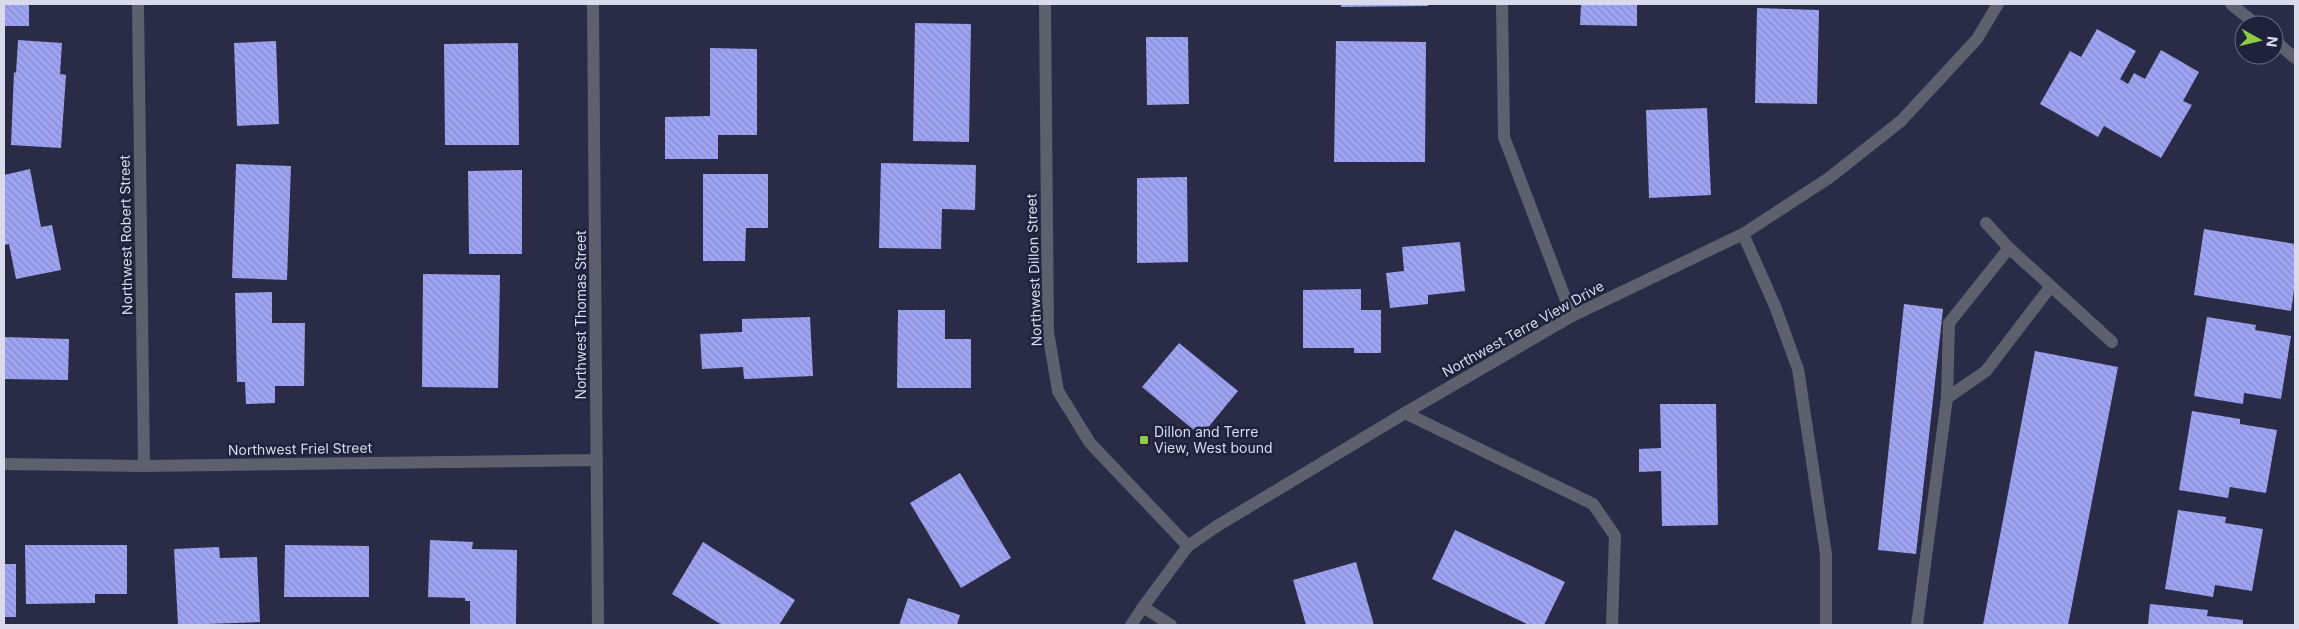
<svg xmlns="http://www.w3.org/2000/svg" width="2299" height="629" viewBox="0 0 2299 629" font-family="Inter,sans-serif">
  <style>
    .building { fill: url(#building-back-hatch) }
    .lines { fill: none; stroke-linecap: round; stroke-linejoin: round }
    .service { stroke: #5e606d; stroke-width: 12 }
    .minor { stroke: #5e606d; stroke-width: 12 }
    .tertiary { stroke: #5e606d; stroke-width: 12 }
    .poi-dot { fill: #8ecd43; stroke: #20213c; stroke-width: 2 }
    .labels { text-anchor: middle; stroke-width: 5; stroke-linejoin: round; paint-order: stroke }
    .street-label { font-size: 14px; fill: #d9dbed; stroke: #20213c }
    .poi-label { font-size: 14px; fill: #d9dbed; stroke: #20213c; text-anchor: start }
  </style>
  <defs>
    <pattern id="building-back-hatch" width="6" height="6" patternUnits="userSpaceOnUse" patternTransform="scale(1.25)"><rect width="6" height="6" fill="#9ea3f3"/><path d="M-1 5l2 2M0 0l6 6M5-1l2 2" fill="none" stroke="#878bc8"/></pattern>
  </defs>
  <rect width="100%" height="100%" fill="#2a2b46"/>
  <path class="building" d="M4,4H29V26H4Z
    M1341,4H1428V6L1341,7Z
    M1581,4H1637V26L1580,25Z
    M1757,8L1819,10L1817,104L1755,103Z
    M915,23L971,24L969,142L913,141Z
    M2097,29L2136,51L2120,79L2128,84L2134,73L2145,79L2161,50L2199,72L2183,101L2192,105L2161,158L2104,126L2098,137L2040,104L2070,51L2081,57Z
    M1146,37H1188L1189,104L1147,105Z
    M18,40L62,43L60,74L66,75L61,148L11,145L14,72L16,73Z
    M276,41L279,124L237,126L234,43Z
    M1336,41L1426,42L1425,162H1334Z
    M518,43L519,145H445L444,44Z
    M710,48L757,49V135H718V159H665V117L710,116Z
    M1707,108L1711,195L1649,198L1646,110Z
    M881,163L976,165L975,210L942,209L941,249L879,248Z
    M236,164L291,166L287,280L232,278Z
    M30,169L41,227L52,225L61,270L16,279L9,244L4,245V175Z
    M522,170V254H469L468,171Z
    M703,174H768V228H746L745,261H703Z
    M1187,177L1188,262L1137,263V178Z
    M2204,229L2295,244V283L2291,311L2194,295Z
    M1460,242L1465,291L1428,295V304L1390,308L1386,273L1404,271L1402,247Z
    M423,274L500,275L498,388L422,387Z
    M1361,289V310H1381V353H1354V348H1303V290Z
    M272,292V323H305L304,386H275V403L246,404L245,382H237L235,293Z
    M1904,304L1943,309L1916,554L1878,550Z
    M898,310H945V339H971V388H897Z
    M810,317L813,376L744,379L743,367L702,369L700,334L742,332V319Z
    M2207,317L2256,325L2255,330L2291,336L2281,399L2244,393L2243,404L2194,396Z
    M4,337L69,339L68,380L4,379Z
    M1179,343L1238,391L1201,436L1142,387Z
    M2035,351L2118,367L2068,625H1983Z
    M1660,404H1716L1718,525L1662,526L1661,471L1639,472V449L1661,448Z
    M2192,411L2240,419V424L2277,430L2266,493L2230,487L2228,498L2179,490Z
    M960,473L1011,558L961,588L910,503Z
    M2178,510L2226,517L2225,523L2263,529L2252,591L2215,585L2213,597L2165,589Z
    M1455,530L1565,582L1544,625H1529L1432,579Z
    M430,540L473,542L472,549L517,550L516,625H470V601H465V598L428,597Z
    M703,542L795,600L779,625H722L672,594Z
    M25,545H127V594H95V603L26,604Z
    M285,545L369,546V597H284Z
    M219,547L220,558L257,557L260,622L178,625L174,549Z
    M1356,562L1374,625H1306L1293,580Z
    M4,564H16V617H4Z
    M908,598L960,615L957,625H899Z
    M2150,604L2208,610L2207,616L2243,620V625H2148Z"/>
  <g class="lines">
    <path class="service" d="M1986,223L2009,248
      M1743,234L1775,306L1798,369L1826,554V625
      M1947,398L1986,371L2051,286
      M1405,413L1593,504L1615,536L1612,625
      M1143,607L1171,625
      M1917,625L1947,398L1949,323L2009,248L2112,342"/>
    <path class="minor" d="M138,4L144,466
      M593,4L598,625
      M1045,4L1048,332L1058,391L1090,443L1188,546
      M1502,4L1504,137L1572,316
      M2231,4L2257,25
      M2274,40L2295,58
      M4,464L144,466L597,460"/>
    <path class="tertiary" d="M1131,625L1143,607L1188,546L1217,526L1405,413L1572,316L1743,234L1829,178L1901,121L1977,39L1998,4"/>
  </g>
  <rect class="poi-dot" x="1139" y="435" width="10" height="10" rx="2.5"/>
  <g class="labels">
    <g class="street-label">
      <text transform="translate(126 235) rotate(-91)" y="5">Northwest Robert Street</text>
      <text transform="translate(1034 270) rotate(-92)" y="5">Northwest Dillon Street</text>
      <text transform="translate(581 315) rotate(-90)" y="5">Northwest Thomas Street</text>
      <text transform="translate(1523 329) rotate(-29)" y="5">Northwest Terre View Drive</text>
      <text transform="translate(300 449) rotate(-1)" y="5">Northwest Friel Street</text>
    </g>
    <g class="poi-label">
      <text x="1154" y="437">Dillon and Terre<tspan x="1154" dy="16">View, West bound</tspan></text>
    </g>
  </g>
  <rect width="2299" height="629" fill="none" stroke="#d9dbed" stroke-width="10"/>
  <g transform="translate(2259 40) rotate(98)"><circle r="24" fill="#20213c" stroke="#6a6b83"/>
  <path d="M0-4L9 19L0 12L-9 19Z" fill="#8ecd43"/>
  <text y="-8" font-size="14" font-weight="bold" text-anchor="middle" fill="#d9dbed">N</text>
  </g>
</svg>
